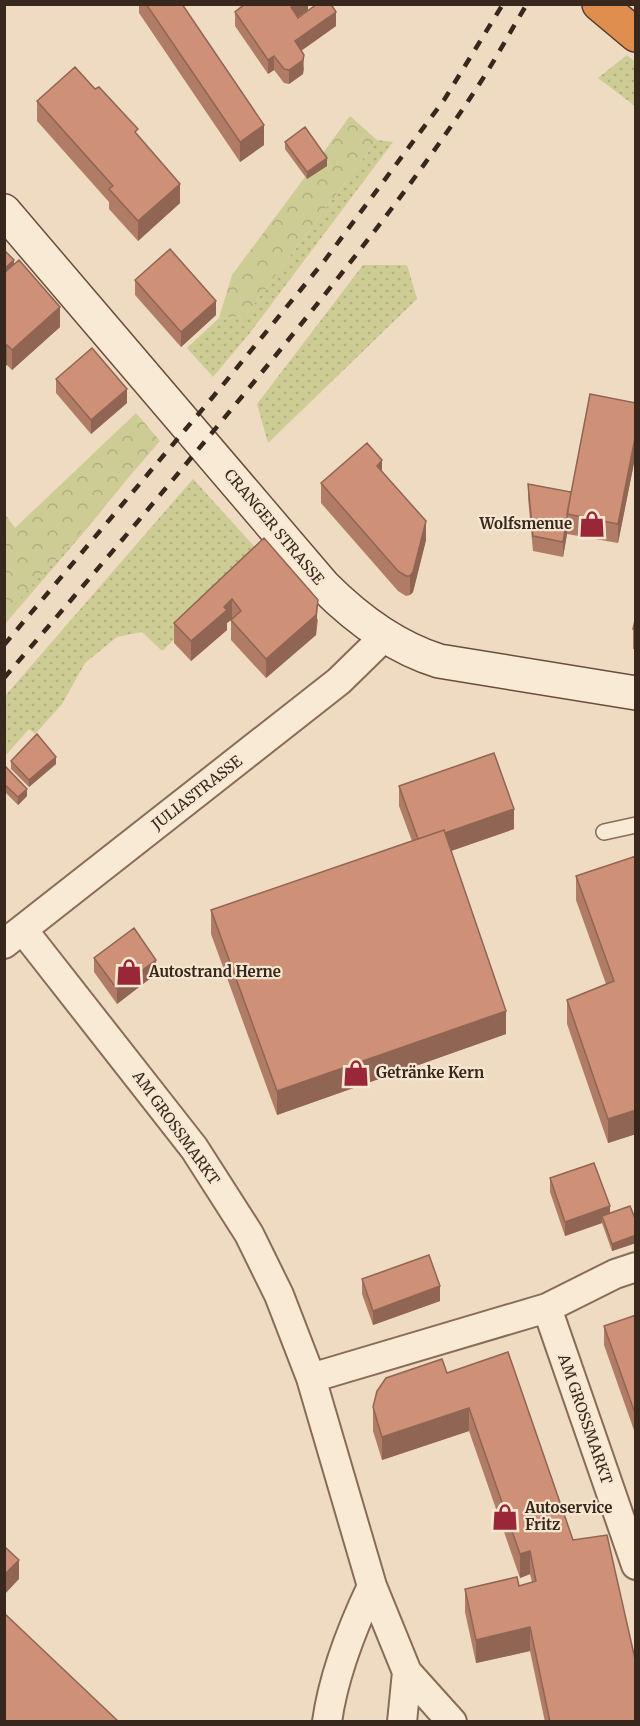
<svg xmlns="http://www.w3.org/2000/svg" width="640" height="1726" viewBox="0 0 640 1726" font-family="Merriweather,serif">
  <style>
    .grass { fill: url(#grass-dots) }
    .forest { fill: url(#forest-crowns) }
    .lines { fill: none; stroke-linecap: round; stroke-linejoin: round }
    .lane-casing { stroke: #896c58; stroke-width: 18 }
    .street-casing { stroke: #896c58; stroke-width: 32 }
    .secondary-casing { stroke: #6a4d3c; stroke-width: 36 }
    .highway-casing { stroke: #563b2d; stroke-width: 36 }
    .lane { stroke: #f9ead5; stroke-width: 15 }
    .street { stroke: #f9ead5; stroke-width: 28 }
    .secondary { stroke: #f9ead5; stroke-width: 33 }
    .highway { stroke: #e08e50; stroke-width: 33 }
    .rail { stroke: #38271d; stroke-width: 4.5; stroke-dasharray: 10 10; stroke-linecap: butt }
    .wall { fill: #b17c65 }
    .shaded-wall { fill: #906553 }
    .building { fill: #ce9076; stroke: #906553; stroke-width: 1.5 }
    .labels { text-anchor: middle; stroke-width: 4.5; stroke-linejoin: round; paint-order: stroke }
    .poi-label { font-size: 15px; font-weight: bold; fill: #38271d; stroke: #f6e7d1; text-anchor: start }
    .street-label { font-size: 15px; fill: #38271d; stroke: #f6e7d1 }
  </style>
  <defs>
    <pattern id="grass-dots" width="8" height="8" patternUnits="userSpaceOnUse" patternTransform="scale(1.5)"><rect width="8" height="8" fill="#cdcc95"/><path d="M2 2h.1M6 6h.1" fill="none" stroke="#b1af80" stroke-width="1.8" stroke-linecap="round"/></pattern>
    <pattern id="forest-crowns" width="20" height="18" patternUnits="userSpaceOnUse" patternTransform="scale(1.5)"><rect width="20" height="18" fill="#cdcc95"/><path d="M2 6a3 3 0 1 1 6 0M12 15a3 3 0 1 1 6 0" fill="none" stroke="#b1af80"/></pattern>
  </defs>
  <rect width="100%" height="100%" fill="#efdbc1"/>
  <path class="grass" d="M627,55L635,62V106L598,78Z
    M377,140L393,142L249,334L213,377L187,348L219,318L245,316Z
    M363,265H407L417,299L268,443L257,404Z
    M131,474L90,525L5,624V614Z
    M193,479L263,556L162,651L142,632L117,637L85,663L62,704L35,734L29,729L5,756V696Z"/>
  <path class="forest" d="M350,116L377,140L245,316L219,318L232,275L305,177L307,179L326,166L320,157Z
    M136,413L160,441L95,516L5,615V514L15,528Z"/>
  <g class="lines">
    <defs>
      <path id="lane" d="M604,832L636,825"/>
      <path id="street" d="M23,930L194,1148L249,1234L279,1295L311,1378L372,1586L407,1672L452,1722
        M4,944L339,681L385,636
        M547,1308L636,1565
        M311,1378L547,1308L615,1274L636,1267
        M327,1722C333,1678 353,1626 372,1586
        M402,1722L407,1672"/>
      <path id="secondary" d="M4,211L324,586C357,619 394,647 439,661L636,693"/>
      <path id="highway" d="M599,4L636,35"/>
    </defs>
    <use href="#lane" class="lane-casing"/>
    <use href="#street" class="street-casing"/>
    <use href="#secondary" class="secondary-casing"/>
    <use href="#highway" class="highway-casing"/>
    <use href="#lane" class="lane"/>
    <use href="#street" class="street"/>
    <use href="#secondary" class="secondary"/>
    <use href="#highway" class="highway"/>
    <path class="rail" d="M4,645L222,386L325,260L444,100L503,4
      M4,678C99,568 193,457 285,344C353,260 421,174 480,83C497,57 511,30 527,4"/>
  </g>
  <path class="wall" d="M139,4H182L264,145L240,162L139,13Z
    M308,4V10L298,17V18L336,26L301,51L304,69L303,74L289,84L284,83L274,70L268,74L235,26V12Z
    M95,89L138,135L180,203L138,241L109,209V202L37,121V101Z
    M285,142L327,166L307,179L285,149Z
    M14,264L60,327L12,370L7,365L4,367Z
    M135,280L216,315L181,347L135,295Z
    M56,379L127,403L91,434L56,393Z
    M636,403V453L618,543L567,534L563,557L533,551L528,498V484L571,492Z
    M382,472L426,540L413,592L410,595L406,596L398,591L321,503V483Z
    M264,538L318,620L316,635L266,678L231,640V620L227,623V630L191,661L174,643V623Z
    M636,616V649H633V629Z
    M11,761L56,764L29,787L11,769Z
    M4,768L27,796L18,805L4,791Z
    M399,786L514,829L451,851L506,1034L277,1115L211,934V910L412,841L399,806Z
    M636,856V1134L608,1143L567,1024V1000L606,984L576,900V876Z
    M94,958L156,974L117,1004L94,972Z
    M550,1178L610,1213L636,1221V1243L612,1251L602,1223L565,1236L550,1192Z
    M362,1279L440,1301L373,1325L362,1294Z
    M636,1315V1436L604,1345V1326Z
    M508,1352L636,1722H545L530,1651L476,1663L465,1612V1589L519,1586L532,1582L530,1574L520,1578L469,1431L382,1460L373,1431V1407L447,1373Z"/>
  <path class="shaded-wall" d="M295,4H308V10L291,22V7Z
    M336,12V26L295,55V41Z
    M304,55L303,74L289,84V70Z
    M274,56V70L268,74V60Z
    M264,125V145L240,162V142Z
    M327,158V166L307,179V172Z
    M180,184V203L138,241V221Z
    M14,260V275L4,283V269Z
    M216,301V315L181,347V332Z
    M60,307V327L12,370V350Z
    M7,345V365L4,367V347Z
    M127,389V403L91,434V420Z
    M636,433V453L618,543V524Z
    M382,460V480L377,466Z
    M567,520V534L563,557V542Z
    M426,521V540L413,592L410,595V576Z
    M232,599V619L227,623V630L191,661V641L224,607Z
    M318,600L316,635L266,678V659Z
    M56,757V764L29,787V780Z
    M27,789V796L18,805V797Z
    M514,809V829L419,862V842Z
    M156,960V974L117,1004V989Z
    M506,1011V1034L277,1115V1091Z
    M636,1110V1134L608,1143V1119Z
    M610,1206V1221L602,1216V1223L565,1236V1222Z
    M636,1235V1243L612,1251V1244Z
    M440,1286V1301L373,1325V1311Z
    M469,1408V1431L382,1460V1437Z
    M530,1551V1574L520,1578V1554Z
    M19,1560V1579L4,1595V1575Z
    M530,1627V1651L476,1663V1640Z"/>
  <path class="building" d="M146,4H182L264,125L240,142Z
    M245,4H295L291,7L298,18L317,4H331L336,12L295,41L304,55L303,60L289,70L284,69L274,56L268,60L235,12Z
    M75,67L95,89L99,87L138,129L135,132L180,184L138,221L109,189L113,186L37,101Z
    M305,127L327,158L307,172L285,142Z
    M170,249L216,301L181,332L135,280Z
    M4,250L14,260L4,269Z
    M19,260L60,307L12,350L7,345L4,347V273Z
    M92,348L127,389L91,420L56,379Z
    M590,394L636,403V433L618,524L567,514Z
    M367,443L382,460L377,466L426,521L413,572L410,576H406L398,571L321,483Z
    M528,484L571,492L563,542L533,536Z
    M264,538L318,600L316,615L266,659L231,620L241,611L232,599L224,607L227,610L191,641L174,623Z
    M636,616V629H633Z
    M37,734L56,757L29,780L11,761Z
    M494,753L514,809L445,833L444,830L418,839L399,786Z
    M6,767L27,789L18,797L4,784V768Z
    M444,830L506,1011L277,1091L211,910Z
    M636,856V1110L608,1119L567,1000L614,981L576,876Z
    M134,928L156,960L117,989L94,958Z
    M594,1163L610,1206L565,1222L550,1178Z
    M630,1206L636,1221V1235L612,1244L602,1216Z
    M429,1255L440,1286L373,1311L362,1279Z
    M636,1315V1416L604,1326Z
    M508,1352L573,1540L607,1535L635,1659H636V1722H550L530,1627L476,1640L465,1589L517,1577L519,1586L536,1581L530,1551L520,1554L469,1408L382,1437L373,1407L377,1391L386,1378L442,1359L447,1373Z
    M4,1546L19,1560L4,1575Z
    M4,1613L119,1722H4Z"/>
  <defs>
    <symbol id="shop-bare" viewBox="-9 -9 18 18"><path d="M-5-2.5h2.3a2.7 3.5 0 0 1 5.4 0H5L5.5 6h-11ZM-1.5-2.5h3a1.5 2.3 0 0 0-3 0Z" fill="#992737" stroke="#f6e7d1" stroke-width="2.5" paint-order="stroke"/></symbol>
  </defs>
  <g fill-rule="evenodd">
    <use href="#shop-bare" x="573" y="505" width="38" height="38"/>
    <use href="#shop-bare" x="110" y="953" width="38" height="38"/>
    <use href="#shop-bare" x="337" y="1054" width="38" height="38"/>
    <use href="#shop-bare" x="486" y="1498" width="38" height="38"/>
  </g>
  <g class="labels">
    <g class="poi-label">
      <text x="572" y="529" text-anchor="end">Wolfsmenue</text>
      <text x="149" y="977">Autostrand Herne</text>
      <text x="376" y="1078">Getränke Kern</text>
      <text x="525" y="1513">Autoservice<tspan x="525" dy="17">Fritz</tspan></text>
    </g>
    <g class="street-label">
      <text transform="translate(274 527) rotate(50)" y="5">CRANGER STRASSE</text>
      <text transform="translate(197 793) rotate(-38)" y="5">JULIASTRASSE</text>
      <text transform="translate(176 1128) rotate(54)" y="5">AM GROSSMARKT</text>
      <text transform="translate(585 1419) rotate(71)" y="5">AM GROSSMARKT</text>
    </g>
  </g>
  <rect width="640" height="1726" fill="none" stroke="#38271d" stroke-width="12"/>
</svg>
